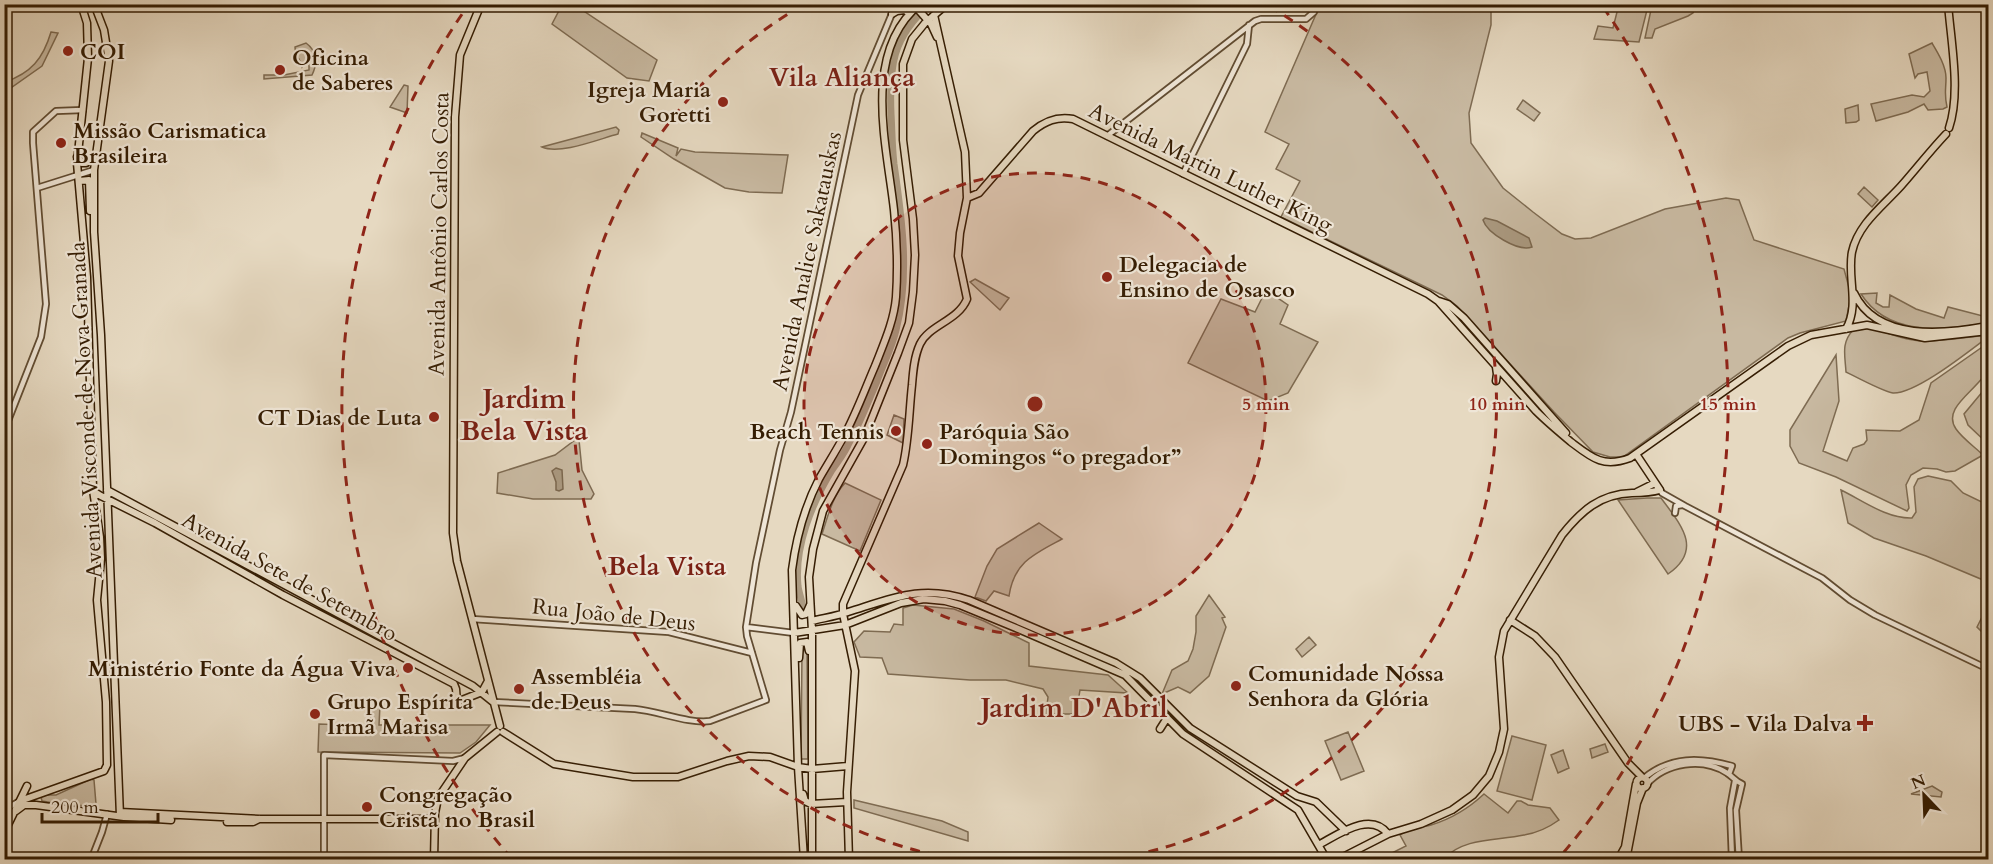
<svg xmlns="http://www.w3.org/2000/svg" width="1993" height="864" viewBox="0 0 1993 864" font-family="Cardo,serif">
  <style>
    .green { fill: #c8b9a1; stroke: #7e6b52; stroke-width: 1.5 }
    .water { fill: #aa9980; stroke: #7b674e; stroke-width: 1.5 }
    .lines { fill: none; stroke-linecap: round; stroke-linejoin: round }
    .stream { stroke: #7b674e; stroke-width: 1.5 }
    .river { stroke: #aa9980; stroke-width: 7 }
    .minor-casing { stroke: #614c32; stroke-width: 8 }
    .major-casing { stroke: #351d03; stroke-width: 9 }
    .minor { stroke: #efe6d7; stroke-width: 4.5 }
    .major { stroke: #e6d9c1; stroke-width: 6 }
    .ring { fill: none; stroke: #8f2418; stroke-width: 3; stroke-dasharray: 10 8 }
    .poi-dot { fill: #8f2418; stroke: #efe6d7; stroke-width: 2 }
    .labels { text-anchor: middle; stroke-width: 4.5; stroke-linejoin: round; paint-order: stroke }
    .poi-label { font-size: 22px; font-weight: bold; fill: #351d03; stroke: #efe6d7; text-anchor: start }
    .street-label { font-size: 22px; fill: #351d03; stroke: #efe6d7 }
    .quarter-label { font-size: 26px; font-weight: bold; fill: #7a1f14; stroke: #efe6d7 }
    .district-label { font-size: 28px; font-weight: bold; fill: #7a1f14; stroke: #efe6d7 }
    .centre { fill: #8f2418; stroke: #efe6d7; stroke-width: 3 }
    .ring-label { font-size: 18px; text-anchor: middle; font-weight: bold; fill: #8f2418; stroke: #efe6d7; stroke-width: 4.5; stroke-linejoin: round; paint-order: stroke }
  </style>
  <rect width="100%" height="100%" fill="#e6d9c1"/>
  <filter id="stains"><feTurbulence type="fractalNoise" baseFrequency=".00333" numOctaves="4"/><feColorMatrix values="0 0 0 0 .2 0 0 0 0 .09 0 0 0 0 .02 0 0 0 .5 -.17"/></filter>
  <radialGradient id="worn" r=".72"><stop offset=".6" stop-color="#630" stop-opacity="0"/><stop offset="1" stop-color="#630" stop-opacity=".3"/></radialGradient>
  <path class="green" d="M1379,4L1491,5V25L1469,113L1471,143L1503,188L1533,212L1562,234L1575,239L1591,238L1665,209L1726,198L1739,200L1754,240L1844,269L1851,295L1846,321L1800,333L1788,338L1623,457H1610L1593,452L1554,412L1457,306L1442,295L1281,217L1300,181L1276,169L1289,144L1265,132L1320,5Z
    M1619,4L1648,6L1639,42L1594,39L1598,26L1613,28Z
    M562,5H571L582,10L657,60L649,81L627,78L552,24Z
    M1652,5L1653,4L1697,5L1693,13L1688,16L1655,29L1652,38H1645Z
    M51,32L58,33L42,66L5,92V82C31,73 43,59 51,32Z
    M306,43C317,51 318,63 312,75L264,79V75H284L309,70V62H305L302,67L299,59L296,57L295,47Z
    M1932,43C1938,53 1946,66 1946,78C1946,90 1944,94 1947,107L1943,109L1928,110L1924,104L1908,112L1876,121L1871,104L1912,95L1924,97L1930,91L1927,72L1918,74L1915,78L1909,54Z
    M404,85L408,86L407,113L390,107Z
    M1523,100L1540,113L1534,121L1517,109Z
    M1858,105L1859,120L1856,122L1846,123L1845,109Z
    M616,127L619,130L618,134C599,139 560,155 542,147Z
    M642,133L678,148L676,156L681,149L695,152L788,155L782,193L749,192L725,188L674,159L641,137Z
    M1864,187L1878,200L1872,207L1858,194Z
    M975,279L1009,298L1000,310L970,282Z
    M1266,290L1288,305L1280,324L1318,342L1288,393L1268,401L1188,363L1221,299L1255,312Z
    M1877,293L1876,303L1883,307H1889L1890,295L1916,309L1944,318L1948,307L1983,316L1982,324C1939,330 1888,336 1861,294Z
    M1874,328C1889,334 1905,340 1921,341C1943,342 1966,337 1988,335V337C1969,351 1916,394 1893,393C1884,392 1856,377 1846,372C1845,355 1841,343 1853,330Z
    M1988,343C1989,350 1990,360 1988,367C1983,388 1940,406 1956,429C1963,439 1975,447 1983,455L1955,471L1946,472L1937,469L1923,468L1911,475L1906,485L1909,508L1907,511L1836,477L1799,463L1790,446V430L1836,355L1839,401L1823,451L1847,461L1853,448L1864,444L1867,440L1866,430L1900,431L1919,420L1931,383Z
    M1988,385V444L1968,425L1964,414Z
    M894,415L904,419L903,443L887,435Z
    M575,440H579L582,470L594,494L591,499H533L497,493L498,473L555,455Z
    M1928,476L1951,481L1963,493L1988,505V582L1926,556L1874,538L1848,523L1841,490C1862,500 1887,519 1912,518L1916,512L1914,487L1918,479Z
    M845,483L881,500L860,551L822,534C828,516 832,497 845,483Z
    M1647,498H1661C1680,524 1704,549 1668,574L1618,500Z
    M1039,523L1062,539C1034,554 1014,562 1009,596L994,591L986,601L975,597L987,566L997,549Z
    M1209,595L1225,617L1222,618L1226,627L1209,676L1190,693L1178,687L1162,694L1172,670L1188,661L1193,649L1196,632V616Z
    M913,605L954,609L984,621L1029,643V666L1108,675L1128,693L1080,690L1076,714H1046L1048,697L1043,689L1006,680H970L888,674L882,658L860,657L854,642L864,631L890,632L894,624L903,625V608Z
    M1988,605V638L1977,627Z
    M1309,637L1316,645L1302,657L1296,649Z
    M802,650H807L808,759H801Z
    M371,705H380L379,725H490L476,742L460,753L318,752L319,724L370,726Z
    M1348,732L1364,771L1341,780L1325,741Z
    M1512,736L1546,745L1532,800L1497,791Z
    M1605,744L1608,752L1592,758L1590,749Z
    M1563,750L1569,768L1558,773L1551,755Z
    M91,779L94,780L96,804L94,806L65,805L42,801L41,797L44,795H56Z
    M1932,786L1942,792L1941,797L1911,794Z
    M1484,794L1508,813L1517,801H1521L1528,805L1550,808L1559,820C1548,828 1537,833 1524,835C1496,841 1465,837 1443,859L1378,860L1406,846L1400,835C1408,828 1421,828 1431,825C1451,819 1469,808 1484,794Z
    M854,800L942,821L968,832V841L854,808Z"/>
  <path class="water" d="M1485,218L1497,221L1529,238L1532,247C1518,252 1487,233 1483,220Z
    M556,468L562,470L563,489L559,491L556,490V482L552,471Z"/>
  <g class="lines">
    <path class="stream" d="M1987,547L1988,548"/>
    <path class="river" d="M803,608C802,601 799,593 798,586C794,547 812,503 832,470C838,461 845,453 849,443C860,423 868,402 877,381C883,364 892,348 896,330C910,276 902,219 894,164C892,147 892,131 891,114C889,66 892,38 930,4"/>
    <defs>
      <path id="minor" d="M1107,136L1255,21L1261,19H1306L1314,12L1316,4
        M1183,174L1247,44L1249,25
        M37,188L94,170
        M4,431L41,337L46,304L33,143V132L56,111L83,110
        M4,451H7
        M1660,490L1662,493L1685,506L1822,578L1850,600L1875,615L1988,669
        M1675,513L1676,506L1682,505
        M472,619L669,632L752,653
        M746,627L794,633
        M493,702L635,709C658,711 689,724 710,721L766,700L747,636L746,627L756,563L780,450L791,412L858,95L896,4
        M1644,778C1671,756 1700,757 1732,766L1729,774
        M1647,784C1666,763 1702,757 1727,773C1732,776 1735,781 1742,784L1736,810L1739,860
        M4,810L20,801
        M91,860L102,832L107,814
        M324,860V755L453,761L465,758
        M1732,860L1730,808L1735,781"/>
      <path id="major" d="M94,4L104,30L109,61L94,170V232L101,335L120,816
        M481,4L460,55L455,117L453,533L457,561L500,726
        M1948,4C1951,42 1961,93 1949,128
        M915,6L931,24L937,37
        M892,14L897,11L905,10L909,13
        M77,157L82,163H86L95,158
        M79,181L89,180L90,211
        M967,198L979,193L1033,131C1045,121 1057,116 1073,119L1428,294L1438,301L1536,411C1547,422 1559,432 1571,442C1592,458 1603,468 1630,458L1788,346L1811,335L1867,325L1925,338L1988,331
        M1854,293C1877,342 1945,334 1988,326
        M1439,301L1448,304L1464,318L1566,433
        M1846,329C1860,305 1847,277 1852,252C1858,224 1883,206 1901,186C1916,169 1930,151 1946,134
        M1496,381L1497,374L1496,367
        M107,490L473,686L493,702
        M93,491L101,496L155,523L283,595L454,684L456,689L457,702L482,692L488,681
        M1637,492L1655,483
        M796,606L802,615L806,614L810,605
        M1510,620L1535,636L1555,657L1628,763L1642,777
        M812,621C824,618 837,616 848,612C893,598 922,584 969,600L1116,663L1140,678L1190,728L1297,796L1316,802L1346,831
        M794,633L845,625L901,603L924,599L945,601L960,605L1016,628L1125,675L1183,734L1298,810L1327,860
        M799,658L800,643L807,642L809,651
        M1160,729L1167,718
        M503,732L554,764L633,777H678L727,761L749,756L770,757L798,767L812,769L848,766
        M1636.5 783a5.5 5.5 0 1 1 11 0a5.5 5.5 0 1 1-11 0Z
        M803,794L805,801L811,804L847,802
        M20,801L104,771L107,765L106,702L97,600L101,559L100,537L93,490L87,277L77,163L88,58L87,23L81,4
        M16,811L24,805H36L124,817L171,820
        M120,812L259,819H435
        M227,822H253L259,819
        M4,833L27,786
        M1320,844C1339,834 1371,811 1388,834
        M434,860L435,813L438,798L465,758L497,732
        M804,860L798,767L792,570C796,539 804,508 819,479C827,465 836,451 844,436C856,414 865,389 875,366C884,343 894,321 896,297C898,268 897,239 894,210C887,146 861,52 920,4
        M812,860V631L809,577L813,549L823,511L864,438L898,353L909,323L913,292L915,255L913,219L903,140V64L912,39L925,23L947,4
        M849,860L847,792L855,671L843,614V604L903,465C909,439 909,412 912,385C913,372 914,357 920,344C929,325 958,321 967,299L958,256L960,233L967,198L965,152L934,15
        M1337,860L1388,834L1421,824L1452,810L1473,795L1489,776L1499,752L1504,729L1499,657L1504,631L1562,535C1581,511 1600,494 1632,493C1642,493 1650,493 1660,490L1636,454
        M1618,860L1625,847L1636,784
        M1626,860L1637,803L1643,788"/>
    </defs>
    <use href="#minor" class="minor-casing"/>
    <use href="#major" class="major-casing"/>
    <use href="#minor" class="minor"/>
    <use href="#major" class="major"/>
  </g>
  <circle cx="1035" cy="404" r="231" fill="#8f2418" fill-opacity=".12"/>
  <g class="ring">
    <circle cx="1035" cy="404" r="231"/>
    <path d="M955 859A462 462 0 0 1 801 6M1269 6A462 462 0 0 1 1115 859"/>
    <path d="M512 859A693 693 0 0 1 467 7M1603 7A693 693 0 0 1 1558 859"/>
  </g>
  <g class="poi-dot">
    <circle cx="68" cy="51" r="6"/>
    <circle cx="280" cy="70" r="6"/>
    <circle cx="723" cy="102" r="6"/>
    <circle cx="61" cy="143" r="6"/>
    <circle cx="1107" cy="277" r="6"/>
    <circle cx="434" cy="417" r="6"/>
    <circle cx="896" cy="431" r="6"/>
    <circle cx="927" cy="444" r="6"/>
    <circle cx="408" cy="668" r="6"/>
    <circle cx="1236" cy="686" r="6"/>
    <circle cx="519" cy="689" r="6"/>
    <circle cx="315" cy="714" r="6"/>
    <path d="M1862 714h6v6h6v6h-6v6h-6v-6h-6v-6h6z"/>
    <circle cx="367" cy="807" r="6"/>
  </g>
  <g class="labels">
    <g class="poi-label">
      <text x="80" y="59">COI</text>
      <text x="292" y="65">Oficina<tspan x="292" dy="25">de Saberes</tspan></text>
      <text x="711" y="97" text-anchor="end">Igreja Maria<tspan x="711" dy="25">Goretti</tspan></text>
      <text x="73" y="138">Missão Carismatica<tspan x="73" dy="25">Brasileira</tspan></text>
      <text x="1119" y="272">Delegacia de<tspan x="1119" dy="25">Ensino de Osasco</tspan></text>
      <text x="422" y="425" text-anchor="end">CT Dias de Luta</text>
      <text x="884" y="439" text-anchor="end">Beach Tennis</text>
      <text x="939" y="439">Paróquia São<tspan x="939" dy="25">Domingos “o pregador”</tspan></text>
      <text x="396" y="676" text-anchor="end">Ministério Fonte da Água Viva</text>
      <text x="1248" y="681">Comunidade Nossa<tspan x="1248" dy="25">Senhora da Glória</tspan></text>
      <text x="531" y="684">Assembléia<tspan x="531" dy="25">de Deus</tspan></text>
      <text x="327" y="709">Grupo Espírita<tspan x="327" dy="25">Irmã Marisa</tspan></text>
      <text x="1852" y="731" text-anchor="end">UBS - Vila Dalva</text>
      <text x="379" y="802">Congregação<tspan x="379" dy="25">Cristã no Brasil</tspan></text>
    </g>
    <g class="street-label">
      <text transform="translate(1211 167) rotate(26)" y="8">Avenida Martin Luther King</text>
      <text transform="translate(438 234) rotate(-89)" y="8">Avenida Antônio Carlos Costa</text>
      <text transform="translate(806 261) rotate(-78)" y="8">Avenida Analice Sakatauskas</text>
      <text transform="translate(85 410) rotate(-93)" y="8">Avenida Visconde de Nova Granada</text>
      <text transform="translate(290 576) rotate(29)" y="8">Avenida Sete de Setembro</text>
      <text transform="translate(614 614) rotate(6)" y="8">Rua João de Deus</text>
    </g>
    <g class="quarter-label">
      <text x="842" y="86">Vila Aliança</text>
      <text x="667" y="575">Bela Vista</text>
    </g>
    <g class="district-label">
      <text x="524" y="408">Jardim<tspan x="524" dy="32">Bela Vista</tspan></text>
      <text x="1074" y="717">Jardim D'Abril</text>
    </g>
  </g>
  <circle cx="1035" cy="404" r="9" class="centre"/>
  <g class="ring-label">
    <text x="1266" y="410">5 min</text>
    <text x="1497" y="410">10 min</text>
    <text x="1728" y="410">15 min</text>
  </g>
  <rect width="1993" height="864" fill="none" stroke="#e6d9c1" stroke-width="24"/>
  <rect x="6" y="6" width="1981" height="852" fill="none" stroke="#351d03" stroke-width="3"/>
  <rect x="12" y="12" width="1969" height="840" fill="none" stroke="#351d03" stroke-width="1.5"/>
  <g transform="translate(1924 795) rotate(337)" stroke="#efe6d7" stroke-width="4.5" paint-order="stroke">
  <path d="M0-4.5L10 22L0 15L-10 22Z" fill="#351d03"/>
  <text y="-9" font-size="16" font-weight="bold" text-anchor="middle" fill="#351d03">N</text>
  </g>
  <path d="M42 813v9h116v-9" fill="none" stroke="#351d03" stroke-width="3"/>
  <text x="51" y="813" font-size="18" fill="#351d03" stroke="#efe6d7" stroke-width="4.5" paint-order="stroke">200 m</text>
  <rect width="100%" height="100%" filter="url(#stains)"/>
  <rect width="100%" height="100%" fill="url(#worn)"/>
</svg>
